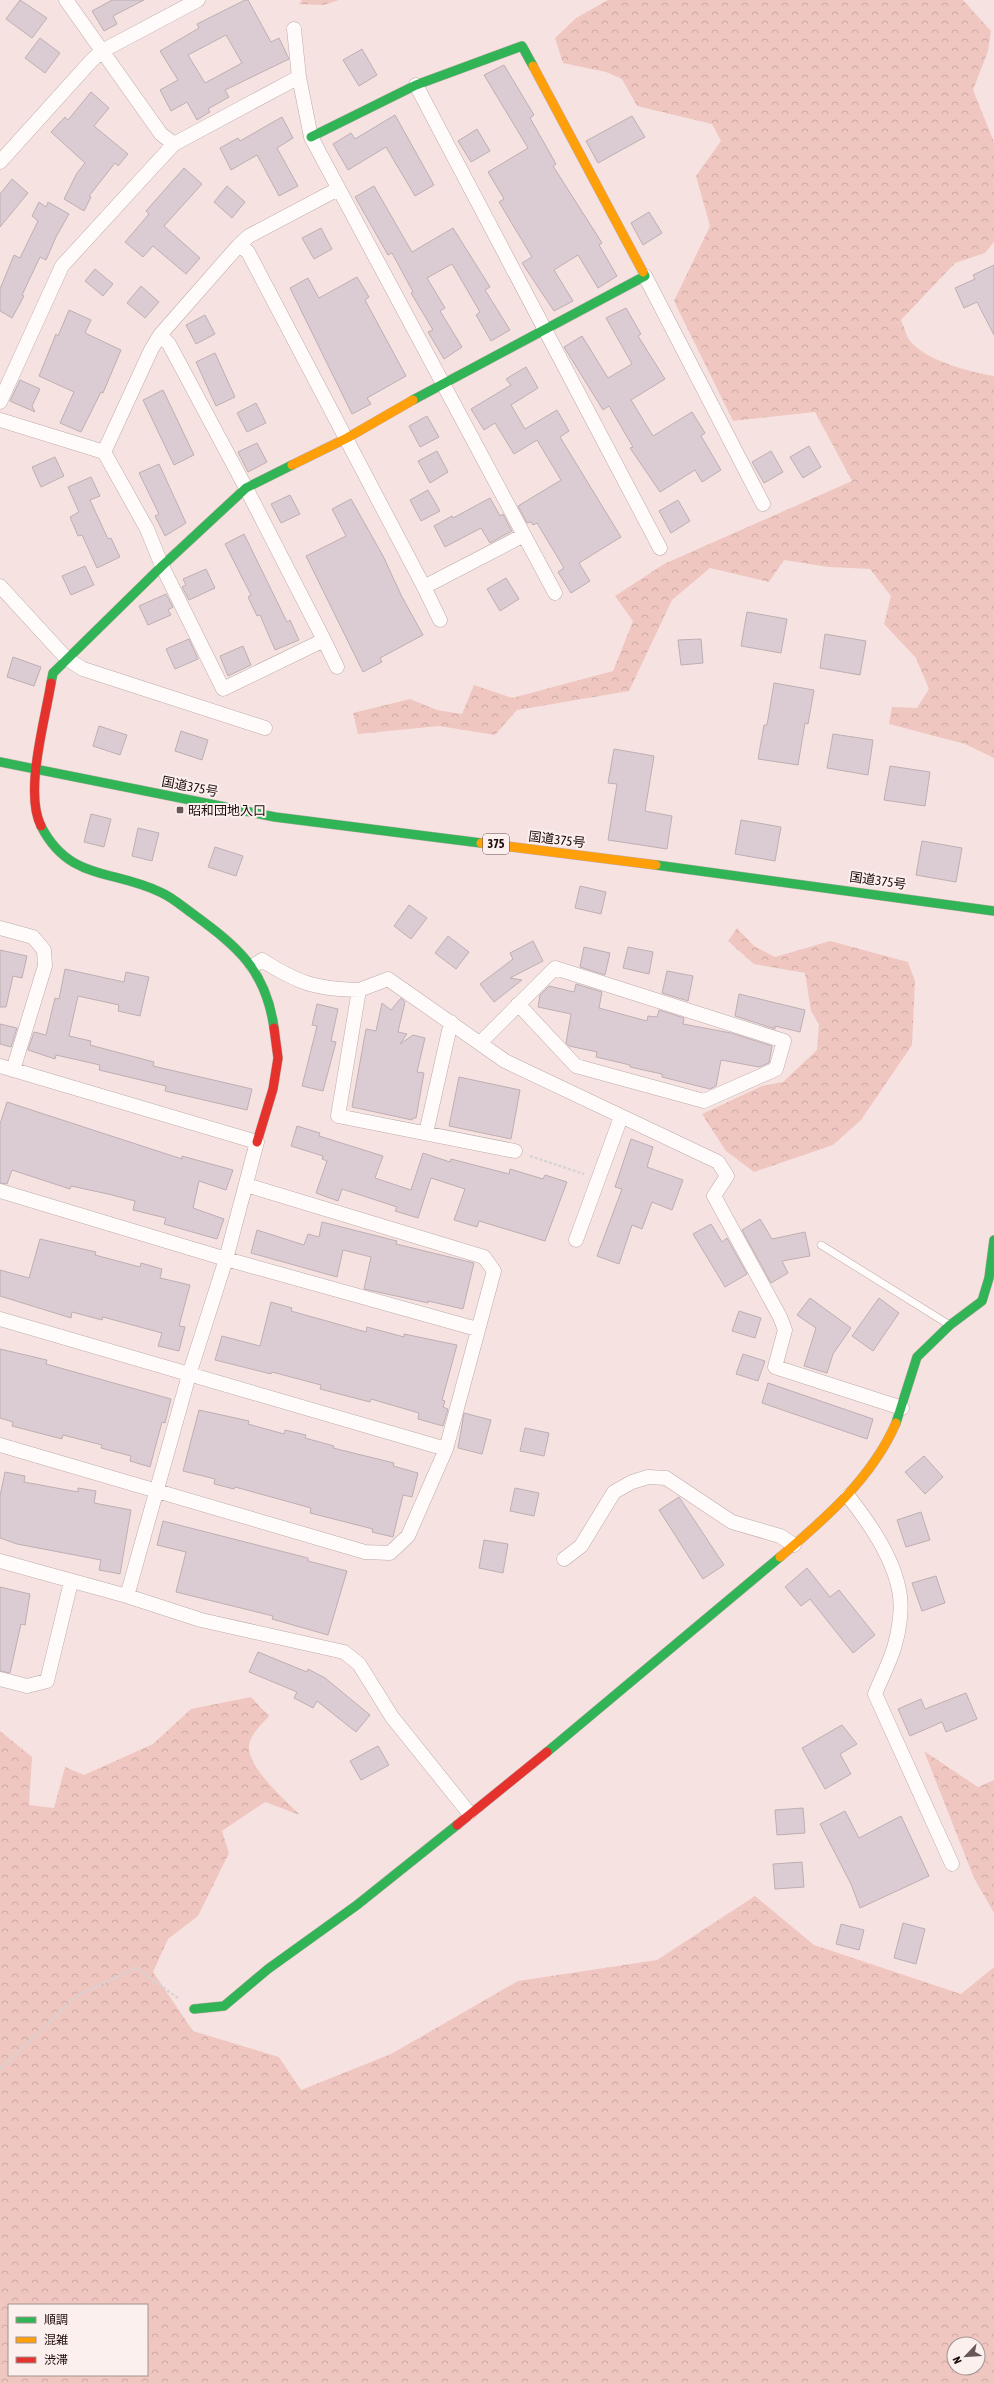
<svg xmlns="http://www.w3.org/2000/svg" width="994" height="2384" viewBox="0 0 994 2384" font-family="'Asap Condensed','Noto Sans JP',sans-serif">
  <style>
    .forest { fill: url(#forest-crowns); fill-rule: evenodd }
    .building { fill: #dbcbd2; stroke: #beafb4; fill-rule: evenodd }
    .lines { fill: none; stroke-linecap: round; stroke-linejoin: round }
    .lane-casing { stroke: #bdaba9; stroke-width: 8 }
    .street-casing { stroke: #bdaba9; stroke-width: 15 }
    .fast-casing { stroke: #bdaba9; stroke-width: 10 }
    .slow-casing { stroke: #bdaba9; stroke-width: 10 }
    .jam-casing { stroke: #bdaba9; stroke-width: 10 }
    .path { stroke: #d8d3d3; stroke-width: 2.5; stroke-dasharray: 3 2; stroke-linecap: butt }
    .lane { stroke: #fefbfa; stroke-width: 7 }
    .street { stroke: #fefbfa; stroke-width: 14 }
    .fast { stroke: #30b455; stroke-width: 9 }
    .slow { stroke: #ff9f0a; stroke-width: 9 }
    .jam { stroke: #e5322d; stroke-width: 9 }
    .poi-dot { fill: #685755; stroke: #fbf0ee; stroke-width: 1.5 }
    .labels { text-anchor: middle; stroke-width: 4; stroke-linejoin: round; paint-order: stroke }
    .shield { fill: #fbf0ee; stroke: #5f504e; stroke-width: 1 }
    .shield-label { font-size: 12px; font-weight: bold; fill: #1c0b09 }
    .street-label { font-size: 13px; fill: #1c0b09; stroke: #fbf0ee }
    .poi-label { font-size: 13px; fill: #1c0b09; stroke: #fbf0ee; text-anchor: start }
  </style>
  <defs>
    <pattern id="forest-crowns" width="20" height="18" patternUnits="userSpaceOnUse"><rect width="20" height="18" fill="#f0c6c1"/><path d="M2 6a3 3 0 1 1 6 0M12 15a3 3 0 1 1 6 0" fill="none" stroke="#cda9a4"/></pattern>
  </defs>
  <rect width="100%" height="100%" fill="#f6e3e1"/>
  <path class="forest" d="M302,0H339L324,5L299,4Z
    M608,0H963L991,31L988,51L973,90L994,142V242L985,253L955,263L901,320C904,326 905,332 908,338C922,360 970,372 994,376V758L965,744L889,724L892,707L917,708L929,689L916,658L884,624L891,596L870,569L829,567L784,560L769,582L710,568L672,600L629,691L517,710L495,735L439,726L358,734L353,713L410,699L437,710L462,714L474,685L512,698L613,671L633,621L615,596L664,564L852,481L815,412L733,421L674,301L710,226L696,176L721,141L712,124L637,106L622,79L606,72L563,63L555,38L576,18Z
    M737,928L754,946L775,957L830,941L908,962L915,981L912,1045L861,1120L833,1145L754,1172L726,1151L702,1114L762,1086L783,1082L817,1050L819,1024L811,1011L805,973L754,964L728,941Z
    M251,1697L269,1716C263,1723 253,1732 250,1741C242,1764 285,1799 300,1815L265,1802L222,1831L229,1853L198,1916L168,1939L153,1972L193,2031L279,2057L301,2090L391,2054L518,1981L657,1960L755,1896L814,1945L961,1994L994,1967V2384H0V1731L32,1757L29,1805L54,1808L65,1767L84,1775L153,1744L191,1709ZM9,2305H147V2375H9ZM954,2344H978V2368H954Z
    M924,1751L978,1787L994,1780V1913L974,1878Z"/>
  <path class="building" d="M20,0L47,18L32,38L6,19Z
    M112,0H144L113,16L117,24L104,31L92,11Z
    M245,0H248L271,42L279,38L289,59L225,90L229,97L208,109L210,112L197,120L187,102L171,111L160,90L178,80L160,51L199,28L197,24ZM226,35L242,63L205,83L188,55Z
    M40,38L60,53L45,73L25,58Z
    M362,49L377,75L359,86L343,60Z
    M504,65L534,115L530,118L556,164L553,166L602,243L599,245L617,276L598,288L578,255L554,270L573,301L554,311L522,263L532,257L499,202L504,199L488,172L528,148L484,75Z
    M91,92L109,108L94,126L128,154L118,166L115,163L89,196L91,197L84,211L64,199L77,173L85,163L51,132L65,117L68,120Z
    M395,115L434,185L415,196L386,147L348,170L333,144L351,133L355,139Z
    M632,116L645,137L598,163L586,141Z
    M282,117L293,138L277,148L298,186L279,196L257,155L231,170L220,148L238,138L240,141Z
    M477,129L490,151L471,162L458,141Z
    M184,168L202,184L164,226L200,258L186,274L153,246L143,257L125,242L149,214L146,211Z
    M12,179L28,193L0,227V194Z
    M227,186L245,202L232,218L214,202Z
    M374,186L412,252L453,228L490,287L485,290L510,330L491,341L476,315L480,312L452,264L427,278L445,308L440,311L462,347L444,359L428,332L433,330L411,293L413,292L392,253L388,255L355,197Z
    M39,202L46,207L48,202L69,214L56,237L46,260L40,257L22,295L24,296L12,318L0,311V289L14,255L20,258L38,221L32,216Z
    M649,212L662,233L643,245L631,223Z
    M321,228L332,249L314,259L302,238Z
    M994,265V335L977,302L964,308L955,288L975,279L973,275Z
    M95,269L113,284L103,296L85,281Z
    M357,277L369,297L365,300L406,376L367,398L371,404L352,414L290,288L308,278L319,298Z
    M141,286L159,302L145,318L127,303Z
    M626,308L641,334L638,336L665,379L631,400L653,436L692,412L705,433L701,436L721,470L702,482L695,470L660,492L630,448L633,447L609,406L603,410L564,347L582,336L608,378L632,364L606,318Z
    M69,310L91,320L85,333L121,350L103,393L101,392L81,432L60,423L74,392L39,376L56,334L58,336Z
    M205,315L215,334L196,344L186,325Z
    M215,353L235,397L216,406L196,362Z
    M526,367L538,388L511,405L525,429L557,410L569,431L560,437L621,537L579,563L590,581L571,593L558,572L564,568L537,523L533,525L531,522L527,523L518,506L561,480L537,440L514,454L495,423L484,430L471,409L511,385L506,379Z
    M20,380L40,389L32,406L35,412L10,401Z
    M163,390L194,455L174,465L143,400Z
    M256,403L266,423L247,432L237,413Z
    M427,416L439,437L420,447L409,426Z
    M257,443L267,462L248,472L238,452Z
    M809,446L821,467L803,478L790,457Z
    M437,451L448,472L430,483L418,461Z
    M771,451L783,472L764,483L752,462Z
    M55,457L64,476L41,487L32,467Z
    M159,464L186,523L165,536L155,516L159,514L139,473Z
    M91,477L100,496L90,500L108,539L111,538L120,557L97,568L82,535L78,536L70,517L79,512L68,487Z
    M428,490L440,511L421,521L410,500Z
    M290,495L300,514L281,523L271,504Z
    M490,498L500,516L503,514L512,531L490,543L481,528L445,547L434,526L452,516L453,518Z
    M351,499L383,556L402,597L423,635L380,658L382,662L363,672L306,556L346,536L332,509Z
    M678,500L690,521L671,533L659,511Z
    M244,534L287,622L290,620L299,640L275,650L260,615L257,616L248,597L251,595L225,544Z
    M85,566L94,585L71,595L62,576Z
    M206,569L215,588L189,600L182,587L186,585L183,579Z
    M506,578L519,599L500,611L487,589Z
    M166,594L173,607L168,610L171,615L148,625L139,606Z
    M747,612L787,619L781,653L741,646Z
    M825,634L866,641L860,675L820,668Z
    M189,639L198,659L175,669L166,649Z
    M701,639L703,663L681,665L678,640Z
    M243,646L251,665L228,676L220,656Z
    M13,657L41,667L34,686L7,677Z
    M774,683L814,690L808,724L805,723L798,765L758,759L764,725H767Z
    M99,726L127,735L120,755L93,746Z
    M181,731L208,740L202,760L175,751Z
    M833,734L873,740L868,775L827,768Z
    M614,749L654,756L645,811L672,816L667,849L608,840L617,784L608,783Z
    M890,766L930,772L925,806L884,800Z
    M91,814L111,819L104,847L84,842Z
    M741,820L781,827L775,861L735,854Z
    M138,828L159,833L152,861L132,856Z
    M922,841L962,848L956,882L916,875Z
    M215,847L243,856L236,876L208,867Z
    M580,886L606,892L601,914L575,908Z
    M409,905L427,918L411,939L394,926Z
    M448,936L469,952L456,969L435,953Z
    M533,941L543,961L510,978L522,980L494,1002L480,984L513,959L510,953Z
    M584,947L610,953L605,975L580,967Z
    M628,947L653,952L649,974L623,968Z
    M0,950L27,956L22,978L13,976L6,1007H0Z
    M65,969L124,982L126,972L149,977L140,1016L118,1011L119,1005L78,996L69,1036L91,1041L90,1045L154,1062L153,1066L252,1089L247,1110L165,1091L166,1086L99,1070L100,1065L56,1055L55,1059L28,1050L34,1032L46,1035L55,998L59,999Z
    M667,971L693,976L688,1001L662,993Z
    M576,984L602,992L599,1008L647,1021L648,1016L657,1017L659,1010L684,1018L683,1024L731,1033L772,1046L769,1063L759,1067L721,1060L716,1086L710,1089L662,1077V1074L630,1067V1065L596,1057L597,1052L569,1046L566,1043L571,1014L538,1007L540,995L549,986L574,992Z
    M739,994L805,1010L800,1032L775,1026V1029L735,1016Z
    M401,998L405,1002L398,1032L407,1034L400,1044L413,1035L425,1038L417,1072L424,1073L416,1118H413L412,1120L352,1107L366,1029L376,1031L382,1003L391,1010Z
    M317,1004L338,1009L331,1041L336,1042L323,1091L302,1086L317,1026L312,1025Z
    M0,1024L17,1028L11,1047L0,1044Z
    M459,1077L520,1090L511,1139L449,1126Z
    M7,1102L182,1159V1156L233,1170L226,1190L199,1181L193,1208L224,1219L217,1239L164,1224L166,1218L133,1210L135,1201L108,1194L71,1186L70,1189L12,1170L7,1184L0,1183V1124Z
    M297,1126L320,1133L319,1136L383,1156L375,1178L411,1190L423,1153L450,1162L451,1159L509,1174L510,1169L543,1179L545,1175L567,1182L545,1241L479,1221L477,1227L454,1220L465,1189L431,1178L418,1218L395,1211L397,1207L342,1189L338,1201L316,1193L327,1161L322,1159L323,1156L291,1146Z
    M631,1139L653,1147L647,1167L683,1180L672,1210L652,1202L642,1229L632,1225L619,1264L597,1256L622,1189L615,1187Z
    M760,1219L772,1239L805,1232L810,1256L782,1261L788,1273L771,1283L742,1230Z
    M322,1222L397,1241L396,1244L474,1263L463,1309L428,1301V1303L364,1289L371,1257L343,1250L337,1277L251,1253L257,1230L304,1245L308,1234L319,1237Z
    M711,1224L722,1242L727,1238L747,1274L725,1287L693,1234Z
    M40,1239L96,1252L95,1255L140,1267L141,1263L162,1269L160,1278L190,1285L179,1326L185,1327L179,1351L158,1346L162,1333L103,1317L102,1320L72,1312L71,1318L0,1296V1270L29,1278Z
    M810,1298L851,1328L833,1354L827,1373L804,1366L816,1328L797,1315Z
    M879,1298L899,1313L873,1351L852,1336Z
    M271,1302L292,1308L291,1311L366,1332L367,1327L404,1337V1334L457,1345L442,1400L445,1401L443,1407L448,1409L443,1426L418,1419L419,1413L371,1399L370,1402L320,1389L321,1385L272,1372L271,1374L215,1360L222,1336L260,1346Z
    M739,1311L761,1318L755,1338L732,1331Z
    M0,1349L47,1360L46,1364L171,1399L165,1423L162,1422L150,1467L130,1461L131,1456L101,1448L102,1445L63,1435L62,1439L12,1426L13,1422L0,1418Z
    M743,1354L765,1361L758,1381L736,1374Z
    M768,1383L873,1419L867,1439L762,1403Z
    M199,1410L249,1421L248,1424L284,1434L285,1430L306,1435L305,1438L334,1446L333,1448L394,1463L393,1466L418,1473L412,1497L403,1495L393,1537L372,1532L373,1529L310,1513L311,1508L235,1487L234,1489L214,1484L215,1479L183,1471Z
    M464,1413L491,1420L482,1454L458,1448Z
    M525,1428L549,1433L544,1456L520,1451Z
    M924,1456L943,1477L925,1494L905,1472Z
    M5,1472L25,1476L24,1482L78,1492V1488L96,1491L94,1503L131,1510L120,1574L99,1570L101,1560L17,1544L0,1538V1496Z
    M515,1488L539,1493L534,1516L510,1511Z
    M679,1497L724,1565L703,1579L659,1510Z
    M921,1512L930,1540L906,1547L897,1520Z
    M163,1521L308,1558V1561L347,1571L328,1635L272,1619L273,1616L176,1592L186,1552L157,1545Z
    M484,1540L508,1544L503,1573L479,1568Z
    M807,1568L830,1597L839,1590L875,1635L853,1653L810,1599L801,1606L785,1587Z
    M936,1576L945,1603L922,1611L912,1583Z
    M0,1587L30,1594L25,1625L21,1624L10,1673L0,1671Z
    M258,1652L307,1672L308,1669L325,1678L370,1715L356,1732L317,1701L313,1708L294,1698L297,1692L249,1672Z
    M966,1693L977,1719L946,1732L942,1722L910,1736L898,1709L921,1699L925,1709Z
    M842,1725L857,1744L840,1754L851,1774L825,1789L802,1748Z
    M378,1746L389,1765L361,1780L350,1761Z
    M803,1808L805,1833L777,1835L775,1810Z
    M845,1811L859,1838L901,1816L929,1876L860,1908L851,1884L820,1824Z
    M802,1862L804,1887L775,1889L773,1864Z
    M903,1923L925,1929L916,1964L894,1958Z
    M841,1924L864,1930L859,1950L836,1944Z"/>
  <g class="lines">
    <defs>
      <path id="lane" d="M821,1245L948,1324"/>
      <path id="street" d="M66,0L161,134L174,144
        M294,29L299,77L311,137L555,593
        M416,85L660,548
        M0,162L92,60L102,51L198,0
        M239,245L248,252L424,587L524,535
        M645,276L763,504
        M160,335L169,344L246,488L324,640L223,689L162,566L147,529L104,452L151,350L160,335L239,245L249,236L338,189
        M0,402L62,266L149,171L174,144L299,77
        M0,420L104,452
        M0,586L67,659L83,669L265,728
        M424,587L440,620
        M324,640L337,667
        M0,928L33,937L44,950L45,966L13,1070
        M253,966L262,960C298,983 315,989 359,990
        M480,1043L555,968L784,1041L776,1069L704,1101L576,1066L518,1004
        M0,1066L257,1142L226,1259L189,1375L127,1596
        M426,1133L451,1022
        M515,1151L338,1116L359,990L388,979L505,1061L718,1162L727,1176L714,1196L780,1317L785,1330L775,1367L902,1408
        M0,1191L226,1259L477,1329
        M576,1240L621,1117
        M0,1319L446,1449
        M0,1445L365,1552L390,1553L408,1536L446,1449L494,1271L484,1257L246,1185
        M848,1496C868,1521 893,1558 899,1590C903,1607 899,1632 894,1648C889,1664 881,1679 875,1694L952,1864
        M564,1559L581,1546L614,1492L632,1482L648,1477L666,1478L732,1522L780,1536L794,1545
        M0,1561L127,1596L201,1620L344,1652L359,1664L392,1717L469,1813
        M0,1679L27,1686L47,1681L71,1582"/>
      <path id="fast" d="M311,137L416,85L522,46L533,66
        M413,400L645,276L643,272
        M51,683L53,673L162,566L246,488L292,465
        M0,762L275,817L481,843
        M41,826C69,881 112,869 160,892C172,897 183,907 193,914C238,947 266,970 274,1028
        M656,865L994,911
        M896,1423L917,1357L950,1325L982,1301L989,1278L994,1240
        M547,1752L780,1557
        M194,2009L224,2006L268,1969L357,1905L457,1825"/>
      <path id="slow" d="M533,66L643,272
        M292,465L347,438L413,400
        M481,843L656,865
        M780,1557C825,1519 872,1478 896,1423"/>
      <path id="jam" d="M41,826C24,792 45,721 51,683
        M257,1142L273,1089L278,1058L274,1028
        M457,1825L547,1752"/>
    </defs>
    <use href="#lane" class="lane-casing"/>
    <use href="#street" class="street-casing"/>
    <use href="#fast" class="fast-casing"/>
    <use href="#slow" class="slow-casing"/>
    <use href="#jam" class="jam-casing"/>
    <path class="path" d="M530,1156L584,1174
      M0,2069L78,1995L136,1968L178,1998"/>
    <use href="#lane" class="lane"/>
    <use href="#street" class="street"/>
    <use href="#fast" class="fast"/>
    <use href="#slow" class="slow"/>
    <use href="#jam" class="jam"/>
  </g>
  <rect class="poi-dot" x="176" y="806" width="8" height="8" rx="2"/>
  <g class="labels">
    <rect class="shield" x="483" y="834" width="26" height="20" rx="3"/>
    <g class="shield-label">
      <text x="496" y="848">375</text>
    </g>
    <g class="street-label">
      <text transform="translate(190 786) rotate(11)" y="5">国道375号</text>
      <text transform="translate(557 839) rotate(7)" y="5">国道375号</text>
      <text transform="translate(878 880) rotate(8)" y="5">国道375号</text>
    </g>
    <g class="poi-label">
      <text x="188" y="815">昭和団地入口</text>
    </g>
  </g>
  <rect x="8" y="2304" width="140" height="72" fill="#fbf0ee" stroke="#a29492"/>
  <rect x="16" y="2317" width="20" height="6" fill="#30b455" stroke="#a29492"/>
  <text x="44" y="2324" font-size="12" fill="#1c0b09">順調</text>
  <rect x="16" y="2337" width="20" height="6" fill="#ff9f0a" stroke="#a29492"/>
  <text x="44" y="2344" font-size="12" fill="#1c0b09">混雑</text>
  <rect x="16" y="2357" width="20" height="6" fill="#e5322d" stroke="#a29492"/>
  <text x="44" y="2364" font-size="12" fill="#1c0b09">渋滞</text>
  <g transform="translate(966 2356) rotate(245)"><circle r="19" fill="#fbf0ee" stroke="#a29492"/>
  <path d="M0-3L7 15L0 10L-7 15Z" fill="#685755"/>
  <text y="-6" font-size="11" font-weight="bold" text-anchor="middle" fill="#1c0b09">N</text>
  </g>
</svg>
